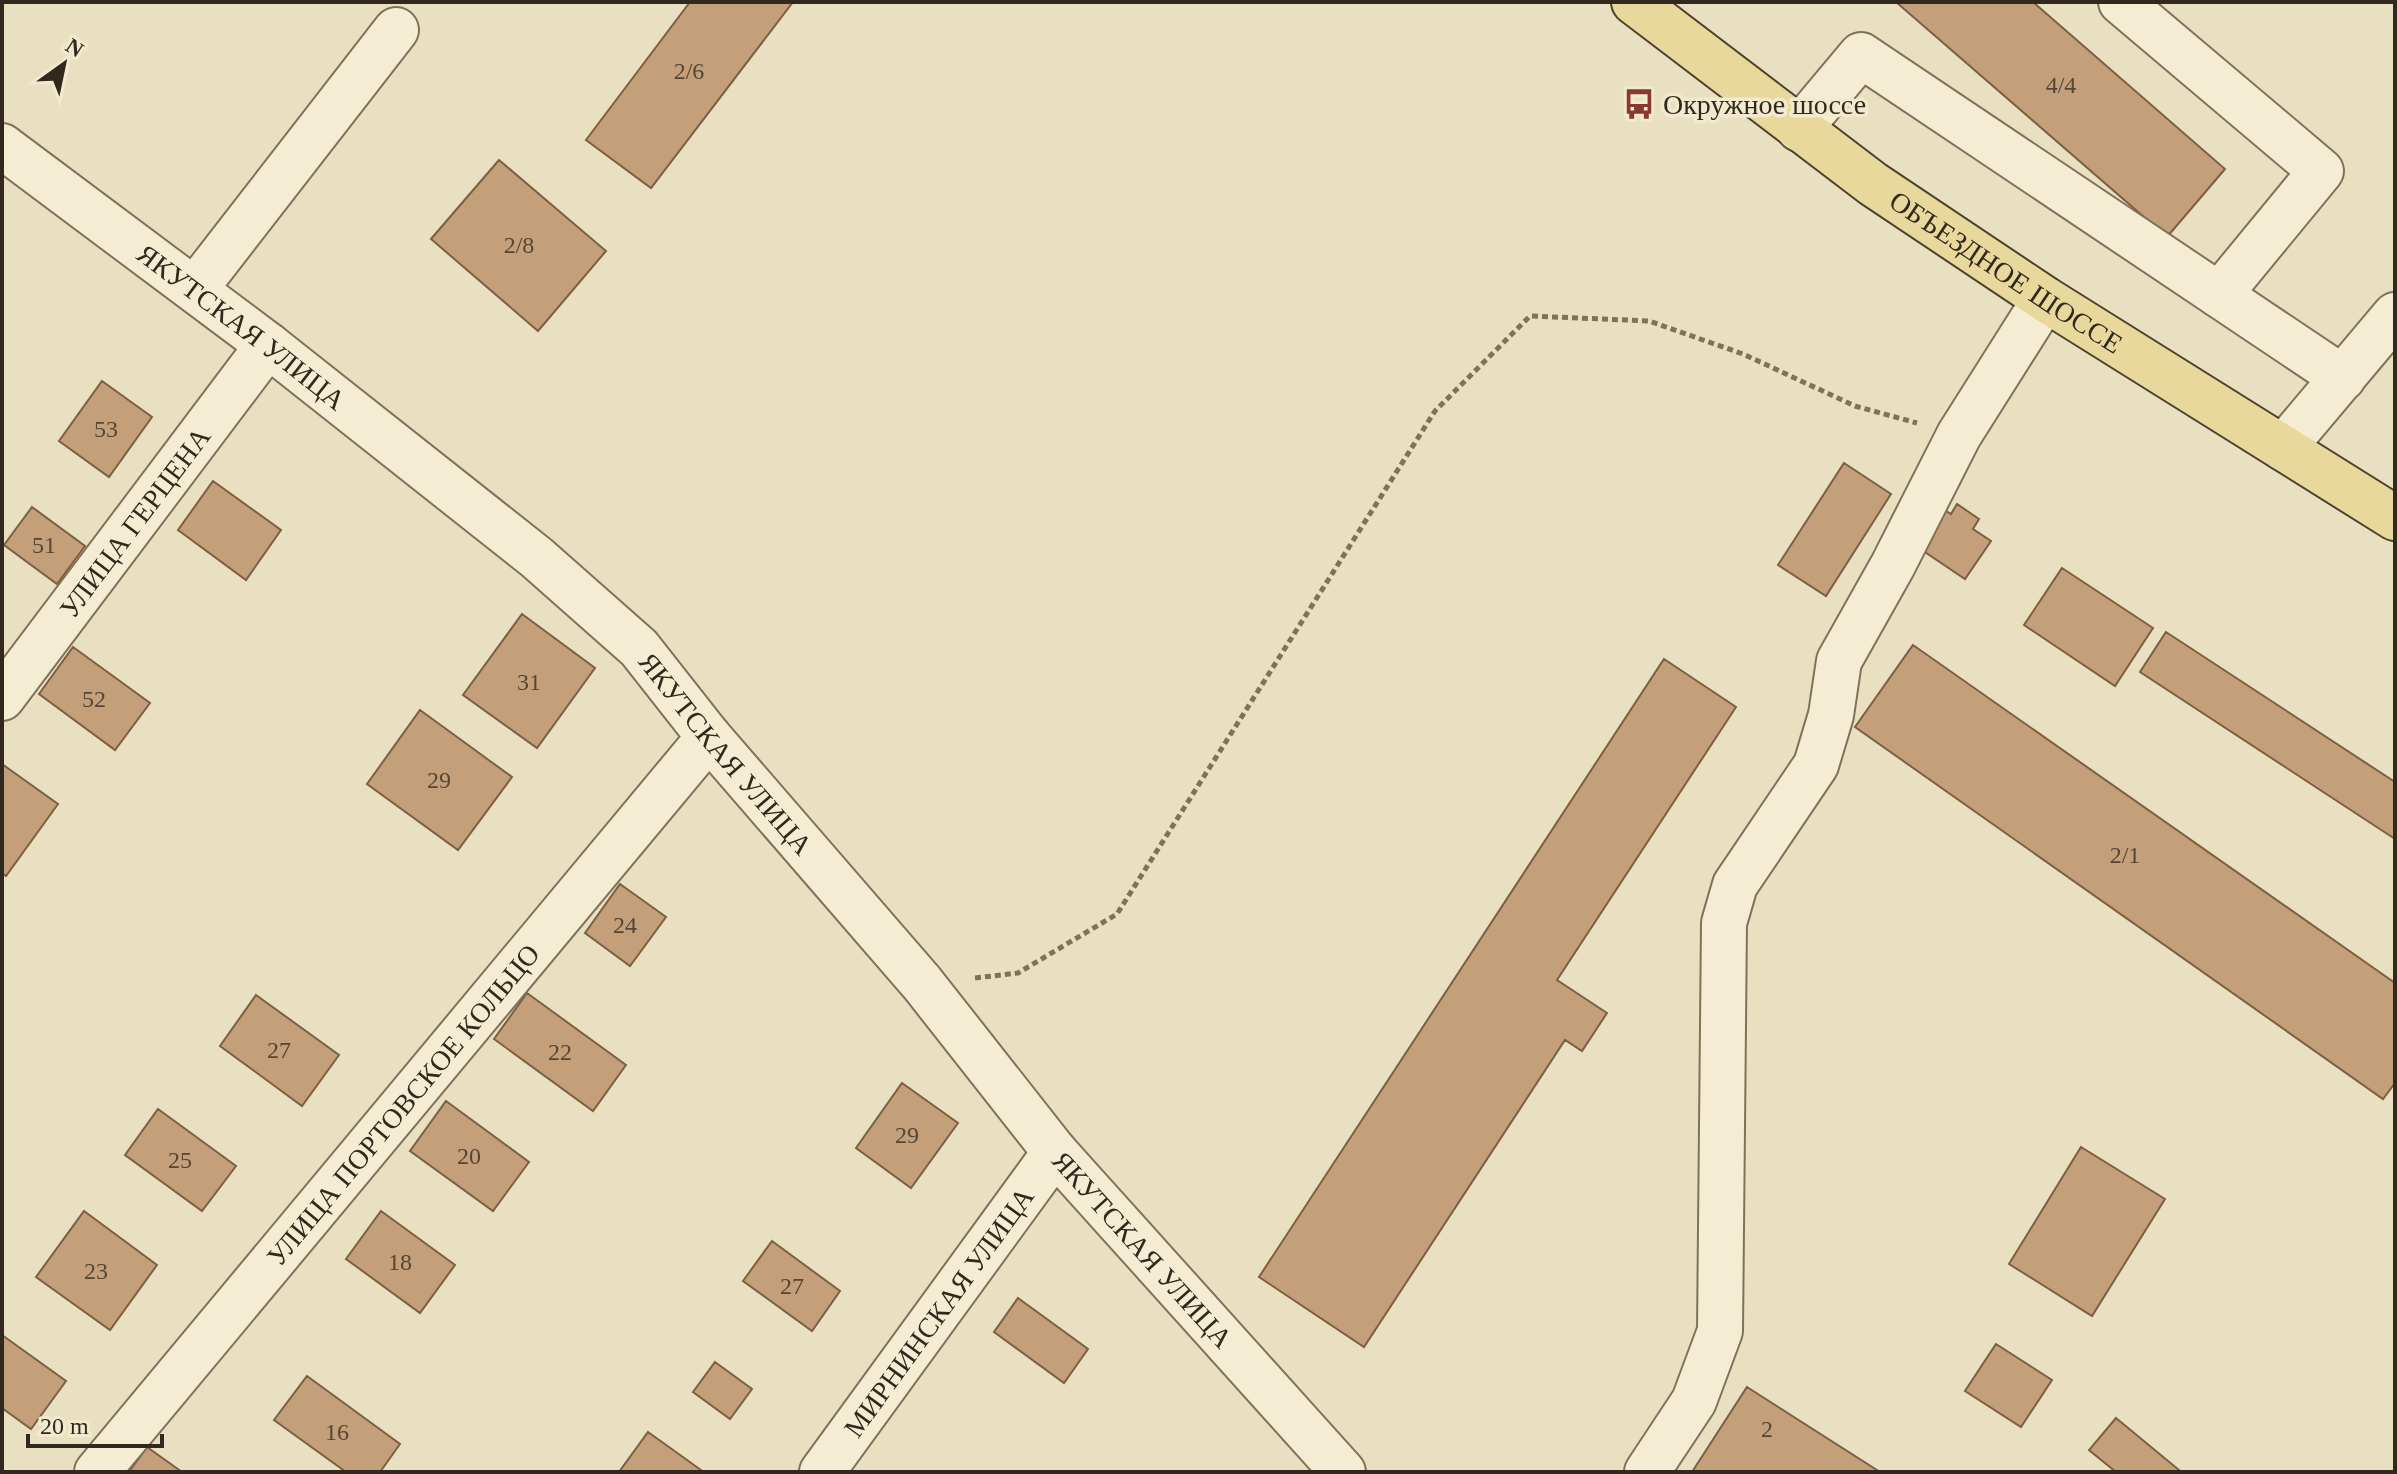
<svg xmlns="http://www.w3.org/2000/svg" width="2397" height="1474" viewBox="0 0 2397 1474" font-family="'Times New Roman',serif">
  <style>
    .building { fill: #c39f7a; stroke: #7d5f43; stroke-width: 2 }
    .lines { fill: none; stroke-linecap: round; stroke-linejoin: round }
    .minor-casing { stroke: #80725a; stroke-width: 48 }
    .major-casing { stroke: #4e402e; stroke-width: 48 }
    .path { stroke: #80725a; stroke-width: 5; stroke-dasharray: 6 4; stroke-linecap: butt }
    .minor { stroke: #f5edd3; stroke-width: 44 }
    .major { stroke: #e9d89b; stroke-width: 44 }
    .labels { text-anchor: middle; stroke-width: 7; stroke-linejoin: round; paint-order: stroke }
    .number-label { font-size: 24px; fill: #564634 }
    .poi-label { font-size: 28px; fill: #31291d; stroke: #f1eacf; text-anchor: start }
    .street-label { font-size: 28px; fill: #31291d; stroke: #f1eacf }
  </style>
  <rect width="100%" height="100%" fill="#e9e0c1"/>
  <path class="building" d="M690,2H793L651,188L586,140Z
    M1896,2H2033L2225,169L2167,237Z
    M499,160L606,251L538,331L431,239Z
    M102,381L152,417L109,477L59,441Z
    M1844,463L1891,494L1826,596L1778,565Z
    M213,481L281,530L246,580L178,530Z
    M1935,504L1951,514L1957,504L1979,519L1973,529L1991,541L1965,579L1910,542Z
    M32,507L85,546L57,584L4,545Z
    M2062,568L2153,628L2115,686L2024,625Z
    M522,614L595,668L537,748L463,695Z
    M2166,632L2395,782V839L2140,672Z
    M1913,645L2395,983V1083L2383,1099L1855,727Z
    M73,647L150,703L115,750L39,694Z
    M1664,659L1736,707L1557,980L1607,1013L1582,1051L1565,1040L1364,1347L1259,1277Z
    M420,710L512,777L458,850L367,784Z
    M2,764L58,804L6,876L2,873Z
    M620,884L666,917L630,966L585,933Z
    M527,993L626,1065L593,1111L494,1039Z
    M256,995L339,1055L302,1106L220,1046Z
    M902,1083L958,1123L911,1188L856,1148Z
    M446,1101L529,1162L493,1211L410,1151Z
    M158,1109L236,1166L202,1211L125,1155Z
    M2081,1147L2165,1199L2092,1316L2009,1264Z
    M84,1211L157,1265L110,1330L36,1277Z
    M381,1211L455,1265L420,1313L346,1259Z
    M772,1241L840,1291L812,1331L743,1281Z
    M1018,1298L1088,1349L1064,1383L994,1332Z
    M2,1335L66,1381L31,1429L2,1408Z
    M1996,1344L2052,1380L2021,1427L1965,1391Z
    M715,1362L752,1389L730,1419L693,1392Z
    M307,1376L400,1444L380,1472H346L274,1420Z
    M1747,1387L1880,1472H1692Z
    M2116,1418L2179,1470L2177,1472H2116L2089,1450Z
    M648,1432L701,1470L700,1472H619Z
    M147,1447L182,1472H129Z"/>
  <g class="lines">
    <defs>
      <g id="minor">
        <path d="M2121,2L2321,171L2219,295"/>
        <path d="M1799,129L1861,55L2343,378"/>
        <path id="s1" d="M2,146L268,345L536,557L639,648L709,737L922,983L1055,1152L1343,1472"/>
        <path d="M195,289L396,30"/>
        <path d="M2283,448L2395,315"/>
        <path id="s2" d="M2,698L268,345"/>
        <path id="s3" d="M97,1472L709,737"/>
        <path id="s4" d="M822,1472L1055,1152"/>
        <path d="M1647,1472L1694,1401L1720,1331L1724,923L1735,885L1816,765L1831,715L1839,661L1893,565L1959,435L2045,299"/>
      </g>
      <g id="major">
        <path id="s5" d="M1634,2L1873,184L2045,299L2395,518"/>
      </g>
    </defs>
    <use href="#minor" class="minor-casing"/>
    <use href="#major" class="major-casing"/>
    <path class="path" d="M975,978L1018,973L1117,914L1435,411L1530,316L1649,321L1743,354L1855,406L1917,423"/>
    <use href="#minor" class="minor"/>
    <use href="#major" class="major"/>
  </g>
  <defs>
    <symbol id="bus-bare" viewBox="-9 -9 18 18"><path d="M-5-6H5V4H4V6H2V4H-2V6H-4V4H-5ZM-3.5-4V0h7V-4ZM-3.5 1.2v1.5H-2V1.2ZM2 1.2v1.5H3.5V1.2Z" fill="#893730" stroke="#f1eacf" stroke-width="2.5" paint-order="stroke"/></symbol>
  </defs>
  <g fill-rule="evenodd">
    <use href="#bus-bare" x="1617" y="82" width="44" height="44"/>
  </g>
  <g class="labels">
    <g class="number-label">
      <text x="689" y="79">2/6</text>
      <text x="2061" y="93">4/4</text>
      <text x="519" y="253">2/8</text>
      <text x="106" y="437">53</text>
      <text x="44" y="553">51</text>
      <text x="529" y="690">31</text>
      <text x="94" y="707">52</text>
      <text x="439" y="788">29</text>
      <text x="2125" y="863">2/1</text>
      <text x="625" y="933">24</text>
      <text x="279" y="1058">27</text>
      <text x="560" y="1060">22</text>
      <text x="907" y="1143">29</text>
      <text x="469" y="1164">20</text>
      <text x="180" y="1168">25</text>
      <text x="400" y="1270">18</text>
      <text x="96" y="1279">23</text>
      <text x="792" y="1294">27</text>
      <text x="1767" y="1437">2</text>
      <text x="337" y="1440">16</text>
    </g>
    <g class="poi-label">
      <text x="1663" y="114">Окружное шоссе</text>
    </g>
    <g class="street-label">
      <text dy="10" stroke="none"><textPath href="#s5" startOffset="460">ОБЪЕЗДНОЕ ШОССЕ</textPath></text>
      <text dy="10" stroke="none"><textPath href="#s1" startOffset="300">ЯКУТСКАЯ УЛИЦА</textPath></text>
      <text dy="10" stroke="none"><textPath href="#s2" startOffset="220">УЛИЦА ГЕРЦЕНА</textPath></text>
      <text dy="10" stroke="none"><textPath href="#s1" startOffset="948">ЯКУТСКАЯ УЛИЦА</textPath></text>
      <text dy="10" stroke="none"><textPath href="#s3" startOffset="478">УЛИЦА ПОРТОВСКОЕ КОЛЬЦО</textPath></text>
      <text dy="10" stroke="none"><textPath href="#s1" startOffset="1596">ЯКУТСКАЯ УЛИЦА</textPath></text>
      <text dy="10" stroke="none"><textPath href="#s4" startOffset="198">МИРНИНСКАЯ УЛИЦА</textPath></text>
    </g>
  </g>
  <rect width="2397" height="1474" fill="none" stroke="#31291d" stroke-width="8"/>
  <g transform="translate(64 64) rotate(33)" stroke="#f1eacf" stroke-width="6" paint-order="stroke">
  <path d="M0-6L14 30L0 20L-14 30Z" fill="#31291d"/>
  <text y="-12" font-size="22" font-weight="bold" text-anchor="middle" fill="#31291d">N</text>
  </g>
  <path d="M28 1434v12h134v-12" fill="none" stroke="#31291d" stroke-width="4"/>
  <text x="40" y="1434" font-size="24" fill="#31291d" stroke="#f1eacf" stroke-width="6" paint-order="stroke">20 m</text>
</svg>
